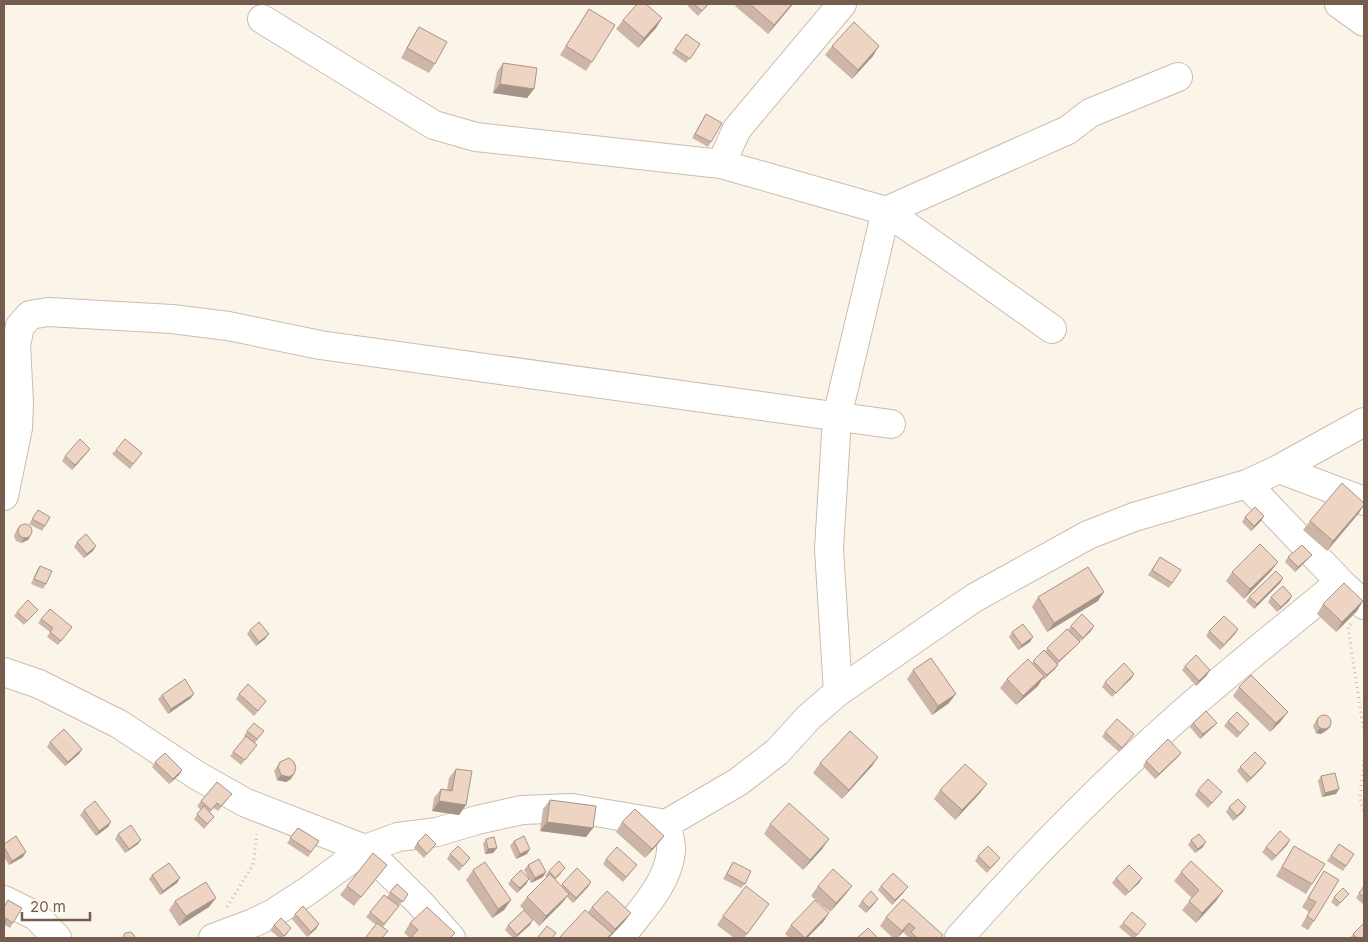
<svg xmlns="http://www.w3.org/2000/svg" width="1368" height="942" viewBox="0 0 1368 942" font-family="Inter,sans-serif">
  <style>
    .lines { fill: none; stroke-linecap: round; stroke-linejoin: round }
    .minor-casing { stroke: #ccbcb0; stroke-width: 30 }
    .path { stroke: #d4b7a5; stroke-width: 3; stroke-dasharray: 1 4; stroke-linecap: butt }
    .minor { stroke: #fff; stroke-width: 28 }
    .wall { fill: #cdb6a8 }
    .shaded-wall { fill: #a79488 }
    .building { fill: #eed4c3; stroke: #a79488 }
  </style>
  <rect width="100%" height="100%" fill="#fbf4e9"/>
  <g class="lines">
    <defs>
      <path id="minor" d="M1339,4L1364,22
        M262,19L434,125L476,137L721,164L886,211L1052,329
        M721,164L737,129L842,4
        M1279,469L1364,501
        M1247,484L1340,582L1364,605
        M4,496L18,428L19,402L16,345L20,326L30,315L48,312L172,319L228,326L320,345L891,424
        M4,672L39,684L119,724L198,776L246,803L365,849L419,902L451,938
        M838,692L829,549L837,417L886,211L1068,130L1090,113L1178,77
        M4,900L36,916L57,938
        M213,938L253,923L272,914L309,890L365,849L398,837L437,832L477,820L522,810L572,808L666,824L738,782L777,752L809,717L838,692L974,598L1088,535L1134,517L1247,484L1279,469L1364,422
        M620,938C639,912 668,885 671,851C672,843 668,832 666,824
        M959,938C1027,861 1100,786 1177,718C1230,671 1286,627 1340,582"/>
    </defs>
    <use href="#minor" class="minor-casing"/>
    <path class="path" d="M1351,624L1348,627L1364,733
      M1364,760L1360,797L1364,813
      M227,907L253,865L257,834"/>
    <use href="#minor" class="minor"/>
  </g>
  <path class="wall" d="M688,4H709L698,16L687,5Z
    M737,4H793L768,34L735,6Z
    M589,9L592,62L586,71L560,55Z
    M662,18L656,28L638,48L616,29L623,20Z
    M419,27L435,64L429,73L401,58L413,36Z
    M686,34L700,44L686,63L672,53Z
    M832,46L873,56L852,79L825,55Z
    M503,63L534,89L527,98L493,93L497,72Z
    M706,114L711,142L708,147L692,138Z
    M90,449L72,470L62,461L65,456Z
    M116,450L142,453L130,469L112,454Z
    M1364,505L1359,513L1327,551L1303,530L1310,521Z
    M38,510L45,526L42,531L29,524Z
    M1264,516L1261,521L1251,531L1242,522L1245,517Z
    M20,525L31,535L28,540L21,543L16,541L14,536L17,529Z
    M77,542L93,551L84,558L74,547Z
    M1312,555L1295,572L1285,562L1288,557Z
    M1160,557L1181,570L1169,588L1148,575Z
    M1278,562L1271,571L1244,599L1226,581L1232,572Z
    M40,566L46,584L43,589L31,584L37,570Z
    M1283,578L1280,583L1254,609L1246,601L1249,597Z
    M1292,596L1289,601L1277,612L1268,602L1271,597Z
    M1038,597L1098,601L1047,632L1032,607Z
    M1363,601L1357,611L1336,632L1317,614L1323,604Z
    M17,612L34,614L24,625L14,616Z
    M41,619L72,627L58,645L47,637L50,632L38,623Z
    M1071,626L1091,631L1079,642L1076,646L1057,664L1055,669L1043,680L1042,679L1038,686L1016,705L1000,688L1007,679L1032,663L1068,630Z
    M250,630L265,639L256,646L247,634Z
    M1209,631L1235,634L1220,650L1206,636Z
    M1012,632L1030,642L1018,650L1009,637Z
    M1185,666L1207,675L1196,686L1182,670Z
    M913,670L949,703L932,715L907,679Z
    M1134,674L1131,679L1112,697L1102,687L1105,682Z
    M1239,687L1281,721L1270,732L1233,696Z
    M239,694L266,701L254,716L236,699Z
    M162,695L191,698L168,714L158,699Z
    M1318,717L1331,726L1327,730L1321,734L1316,733L1313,726Z
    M1228,721L1249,724L1246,728L1237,738L1224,726Z
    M1193,723L1213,727L1200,739L1190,727Z
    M247,731H264L255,743L253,750L241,765L230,756L245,737L244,736Z
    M1105,732L1134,734L1119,752L1102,737Z
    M50,742L82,749L79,754L65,766L47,747Z
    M1181,753L1178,757L1155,779L1143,766L1146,761Z
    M878,757L872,766L842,799L813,773L820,763Z
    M155,762L182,770L179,775L169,784L152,767Z
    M280,762L291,779L286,782L277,780L274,771Z
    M1240,767L1262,768L1247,783L1237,771Z
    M456,769L466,805L459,815L432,811L434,798L441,789L447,790L449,778Z
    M1321,776L1336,794L1322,797L1318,781Z
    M940,790L980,793L955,820L934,799Z
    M1198,790L1222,792L1208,808L1195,795Z
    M228,799L218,811L214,808L210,812L214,817L204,829L194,819L201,810L197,806L201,801Z
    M550,800L593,828L586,837L540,831L543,809Z
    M1229,807L1243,812L1233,821L1226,812Z
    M84,810L111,822L108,827L96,836L80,815Z
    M622,822L664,836L657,845L645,858L616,832Z
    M770,824L829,839L822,849L803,870L764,834Z
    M298,828L319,841L308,857L287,843Z
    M118,834L138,844L125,853L115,839Z
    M486,839L497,848L493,853L485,854L483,844Z
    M1191,840L1203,847L1195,853L1188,845Z
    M1290,840L1287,845L1272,861L1262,852L1266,847Z
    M514,841L527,854L516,859L510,846Z
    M417,843L436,844L424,858L414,848Z
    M4,844L23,857L9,865L4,857Z
    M1339,844L1354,854L1343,871L1327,861Z
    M1294,846L1312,884L1306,894L1276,876Z
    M450,854L470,858L459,871L447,859Z
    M978,856L1000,858L997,862L987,873L975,861Z
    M606,859L637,865L623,882L603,864Z
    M733,862L745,884L741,888L723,879Z
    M387,865L380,874L354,906L340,895L347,886Z
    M528,865L543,877L531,883L529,879L526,884L517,893L508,884L511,880L529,879L524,870Z
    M577,868L588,887L573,903L567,897L562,903L539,926L527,913L530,925L516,938H513L505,930L508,925L524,910L520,906L527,897L547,877L545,876L549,871L562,873L555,880L561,886Z
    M473,870L511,900L504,910L492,918L466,880Z
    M1324,871L1314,921L1308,930L1301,926L1309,912L1302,907Z
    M1181,872L1216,901L1196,923L1182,910L1192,898L1174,881Z
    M152,875L180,878L177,883L160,895L149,879Z
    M1116,878H1142L1139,883L1125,896L1112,883Z
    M397,884L408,894L383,927L376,925L366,917L370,912L387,897Z
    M818,886H852L845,895L830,912L811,896Z
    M881,886L904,892L892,905L878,890Z
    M1364,886V905L1356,898Z
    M1349,894L1337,907L1331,902L1334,897Z
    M216,898L209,907L179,926L169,910L175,901Z
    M903,899L941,938H907L908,937L903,932L897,938H893L880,926L886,917Z
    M862,901L875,903L866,913L858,906Z
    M4,906L13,923L10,928L5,925L4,927Z
    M592,907L631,913L624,922L609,938L588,912Z
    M763,913L744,938H734L717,925L723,916Z
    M829,913L823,922L807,938H789L785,934L791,925Z
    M295,914L316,929L307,937L292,919Z
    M410,923L455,933L451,938H410L404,933Z
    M1123,923L1146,924L1135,938H1132L1119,927Z
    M274,925L288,933L283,938H279L270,930Z
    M1353,934L1364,938H1350Z"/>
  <path class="shaded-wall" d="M792,4H793L768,34L774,25Z
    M662,18L656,28L638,48L644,38Z
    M879,46L873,56L852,79L858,70Z
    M500,84L534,89L527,98L493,93Z
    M90,449L87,453L72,470L75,465Z
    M1364,505L1359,513L1327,551L1333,541Z
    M1264,516L1261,521L1251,531L1254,526Z
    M31,535L28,540L21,543L24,538Z
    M96,546L93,551L84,558L87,554Z
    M1312,555L1295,572L1298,567Z
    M1278,562L1271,571L1244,599L1250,589Z
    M1283,578L1280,583L1254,609L1257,604Z
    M1104,592L1098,601L1047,632L1054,623Z
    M1292,596L1289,601L1277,612L1281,607Z
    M1363,601L1357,611L1336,632L1342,622Z
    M1094,626L1091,631L1080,642L1083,638Z
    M1238,629L1235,634L1220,650L1224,645Z
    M269,634L265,639L256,646L259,642Z
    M1033,637L1030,642L1018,650L1022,645Z
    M1080,642L1076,646L1055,666L1059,661Z
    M1058,665L1055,669L1043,680L1047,675Z
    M1210,670L1207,675L1196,686L1199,681Z
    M1134,674L1131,679L1112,697L1116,693Z
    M1044,676L1038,686L1016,705L1023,696Z
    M194,694L191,698L168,714L171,709Z
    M956,694L949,703L932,715L938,706Z
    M1288,712L1281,721L1270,732L1276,723Z
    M1217,723L1213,727L1200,739L1203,734Z
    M1331,726L1327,730L1321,734L1316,733L1320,728Z
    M82,749L79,754L65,766L68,762Z
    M1181,753L1178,757L1155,779L1159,774Z
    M878,757L872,766L842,799L849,790Z
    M1266,763L1262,768L1247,783L1251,778Z
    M182,770L179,775L169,784L173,779Z
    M294,774L291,779L286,782L277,780L281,775Z
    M987,784L980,793L955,820L962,810Z
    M1339,789L1336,794L1322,797L1325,793Z
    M439,801L466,805L459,815L432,811Z
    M1246,807L1243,812L1233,821L1237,816Z
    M111,822L108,827L96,836L99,831Z
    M547,822L593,828L586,837L540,831Z
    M664,836L657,845L645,858L652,849Z
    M829,839L822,849L803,870L810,860Z
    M141,840L138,844L125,853L129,849Z
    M1290,840L1287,845L1272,861L1276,856Z
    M1206,842L1203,847L1195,853L1198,849Z
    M497,848L493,853L485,854L488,849Z
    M530,849L527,854L516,859L520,854Z
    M26,852L23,857L9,865L12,861Z
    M546,872L543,877L531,883L535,878Z
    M180,878L177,883L160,895L163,891Z
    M1142,878L1139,883L1125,896L1129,892Z
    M529,879L526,884L517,893L520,888Z
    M591,882L588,887L573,903L576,898Z
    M852,886L845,895L830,912L836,903Z
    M908,887L904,892L892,905L895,900Z
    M1223,891L1216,901L1196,923L1202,913Z
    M569,894L562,903L539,926L546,916Z
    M216,898L209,907L179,926L186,916Z
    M878,899L875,903L866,913L869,908Z
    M511,900L504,910L492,918L498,909Z
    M631,913L624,922L609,938L615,929Z
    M829,913L823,922L807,938H805Z
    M533,920L530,925L515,938L517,935Z
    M909,923L903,932L897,938L902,931Z
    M319,924L316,929L307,937L311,932Z"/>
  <path class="building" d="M637,4H646L662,18L644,38L623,20Z
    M694,4H708L702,11Z
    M750,4H792L774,25Z
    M589,9L615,25L592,62L566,46Z
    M854,22L879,46L858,70L832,46Z
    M419,27L447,42L435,64L407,48Z
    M686,34L700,44L690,59L675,49Z
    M503,63L537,68L534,89L500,84Z
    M706,114L722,123L711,142L695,134Z
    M80,439L90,449L75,465L65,456Z
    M125,439L142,453L133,464L116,450Z
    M1342,483L1364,503V505L1333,541L1310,521Z
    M1255,507L1264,516L1254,526L1245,517Z
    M38,510L50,517L45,526L32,519Z
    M18 531a7 7 0 1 1 14 0a7 7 0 1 1-14 0Z
    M86,534L96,546L87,554L77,542Z
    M1260,544L1278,562L1250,589L1232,572Z
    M1302,545L1312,555L1298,567L1288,557Z
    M1160,557L1181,570L1172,583L1152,570Z
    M40,566L52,571L46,584L34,579Z
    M1088,567L1104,592L1054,623L1038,597Z
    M1276,571L1283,578L1257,604L1249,597Z
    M1344,583L1363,601L1342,622L1323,604Z
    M1283,586L1292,596L1281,607L1271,597Z
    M28,600L38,610L27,621L17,612Z
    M50,609L72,627L61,641L50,632L53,628L41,619Z
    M1082,614L1094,626L1083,638L1071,626Z
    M1224,616L1238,629L1224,645L1209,631Z
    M259,622L269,634L259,642L250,630Z
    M1023,624L1033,637L1022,645L1012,632Z
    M1067,629L1080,642L1059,661L1047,648Z
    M1044,650L1058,665L1047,675L1033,661Z
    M1196,655L1210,670L1199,681L1185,666Z
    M931,658L956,694L938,706L913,670Z
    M1028,659L1044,676L1023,696L1007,679Z
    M1124,663L1134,674L1116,693L1105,682Z
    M1251,675L1288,712L1276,723L1239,687Z
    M185,679L194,694L171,709L162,695Z
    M248,684L266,701L258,711L239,694Z
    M1206,711L1217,723L1203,734L1193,723Z
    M1237,712L1249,724L1240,733L1228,721Z
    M1317 722a7 7 0 1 1 14 0a7 7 0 1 1-14 0Z
    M1117,719L1134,734L1122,748L1105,732Z
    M254,723L264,731L257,739L247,731Z
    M64,729L82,749L68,762L50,742Z
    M850,731L878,757L849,790L820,763Z
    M246,736L257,745L245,760L233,752Z
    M1168,739L1181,753L1159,774L1146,761Z
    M1255,752L1266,763L1251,778L1240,767Z
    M165,753L182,770L173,779L155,762Z
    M289,758L294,762L296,768L294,774L289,777L281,775L278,767L280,762Z
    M965,764L987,784L962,810L940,790Z
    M456,769L472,771L466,805L439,801L441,789L452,791Z
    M1335,773L1339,789L1325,793L1321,776Z
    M1208,779L1222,792L1212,803L1198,790Z
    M217,782L232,794L221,806L217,803L211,810L201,801Z
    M1238,799L1246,807L1237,816L1229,807Z
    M550,800L596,806L593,828L547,822Z
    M95,801L111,822L99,831L84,810Z
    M789,803L829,839L810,860L770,824Z
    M204,806L214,817L207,824L197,814Z
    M635,809L664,836L652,849L622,822Z
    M131,825L141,840L129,849L118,834Z
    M298,828L319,841L311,852L290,838Z
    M1280,831L1290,840L1276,856L1266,847Z
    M426,834L436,844L427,854L417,843Z
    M1199,834L1206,842L1198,849L1191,840Z
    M16,836L26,852L12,861L4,847V844Z
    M524,836L530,849L520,854L514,841Z
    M494,837L497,848L488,849L486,839Z
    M1339,844L1354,854L1346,866L1331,856Z
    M458,846L470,858L463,866L450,854Z
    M988,846L1000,858L990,868L978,856Z
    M1294,846L1325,864L1312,884L1282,867Z
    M617,847L637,865L626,877L606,859Z
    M373,853L387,865L361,897L347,886Z
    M539,859L546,872L535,878L528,865Z
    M559,861L565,868L555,878L549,871Z
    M1191,861L1223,891L1202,913L1189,901L1199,890L1181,872Z
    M485,862L511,900L498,909L473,870Z
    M733,862L751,871L745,884L727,874Z
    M169,863L180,878L163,891L152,875Z
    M1129,865L1142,878L1129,892L1116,878Z
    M577,868L591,882L576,898L562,884Z
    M833,869L852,886L836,903L818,886Z
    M521,870L529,879L520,888L511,880Z
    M1324,871L1339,880L1314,921L1307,916L1316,902L1308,898Z
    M893,873L908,887L895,900L881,886Z
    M550,874L569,894L546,916L527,897Z
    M206,882L216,898L186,916L175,901Z
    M397,884L408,894L403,902L390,892Z
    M746,886L769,904L747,934L723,916Z
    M1364,886V897L1359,893Z
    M1343,888L1349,894L1340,903L1334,897Z
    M607,891L631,913L615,929L592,907Z
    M871,891L878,899L869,908L862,901Z
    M384,895L399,906L384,924L370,912Z
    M903,899L943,935L941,938H917L911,932L915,928L909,923L902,931L886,917Z
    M8,900L22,908L13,923L4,917V907Z
    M815,900L829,913L805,938L791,925Z
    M303,906L319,924L311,932L295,914Z
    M427,907L455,933L450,938H415L412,936L418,930L410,923Z
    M524,910L533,920L517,935L508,925Z
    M585,910L612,933L607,938H559Z
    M1132,912L1146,924L1137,935L1123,923Z
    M281,918L291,928L284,936L274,925Z
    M4,920L6,921L4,927Z
    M377,923L388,931L382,938H365Z
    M1364,923V938H1357L1353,934Z
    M547,926L556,933L552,938H537Z
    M868,928L878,938H857Z
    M131,932L134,935L135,938H123V937L125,933Z"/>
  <rect width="1368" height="942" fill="none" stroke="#745c4e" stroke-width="10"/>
  <path d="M22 912v8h68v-8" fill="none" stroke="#745c4e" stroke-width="2.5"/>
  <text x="30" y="912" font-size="15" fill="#745c4e" stroke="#fef8ef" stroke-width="4" paint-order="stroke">20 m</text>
</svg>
